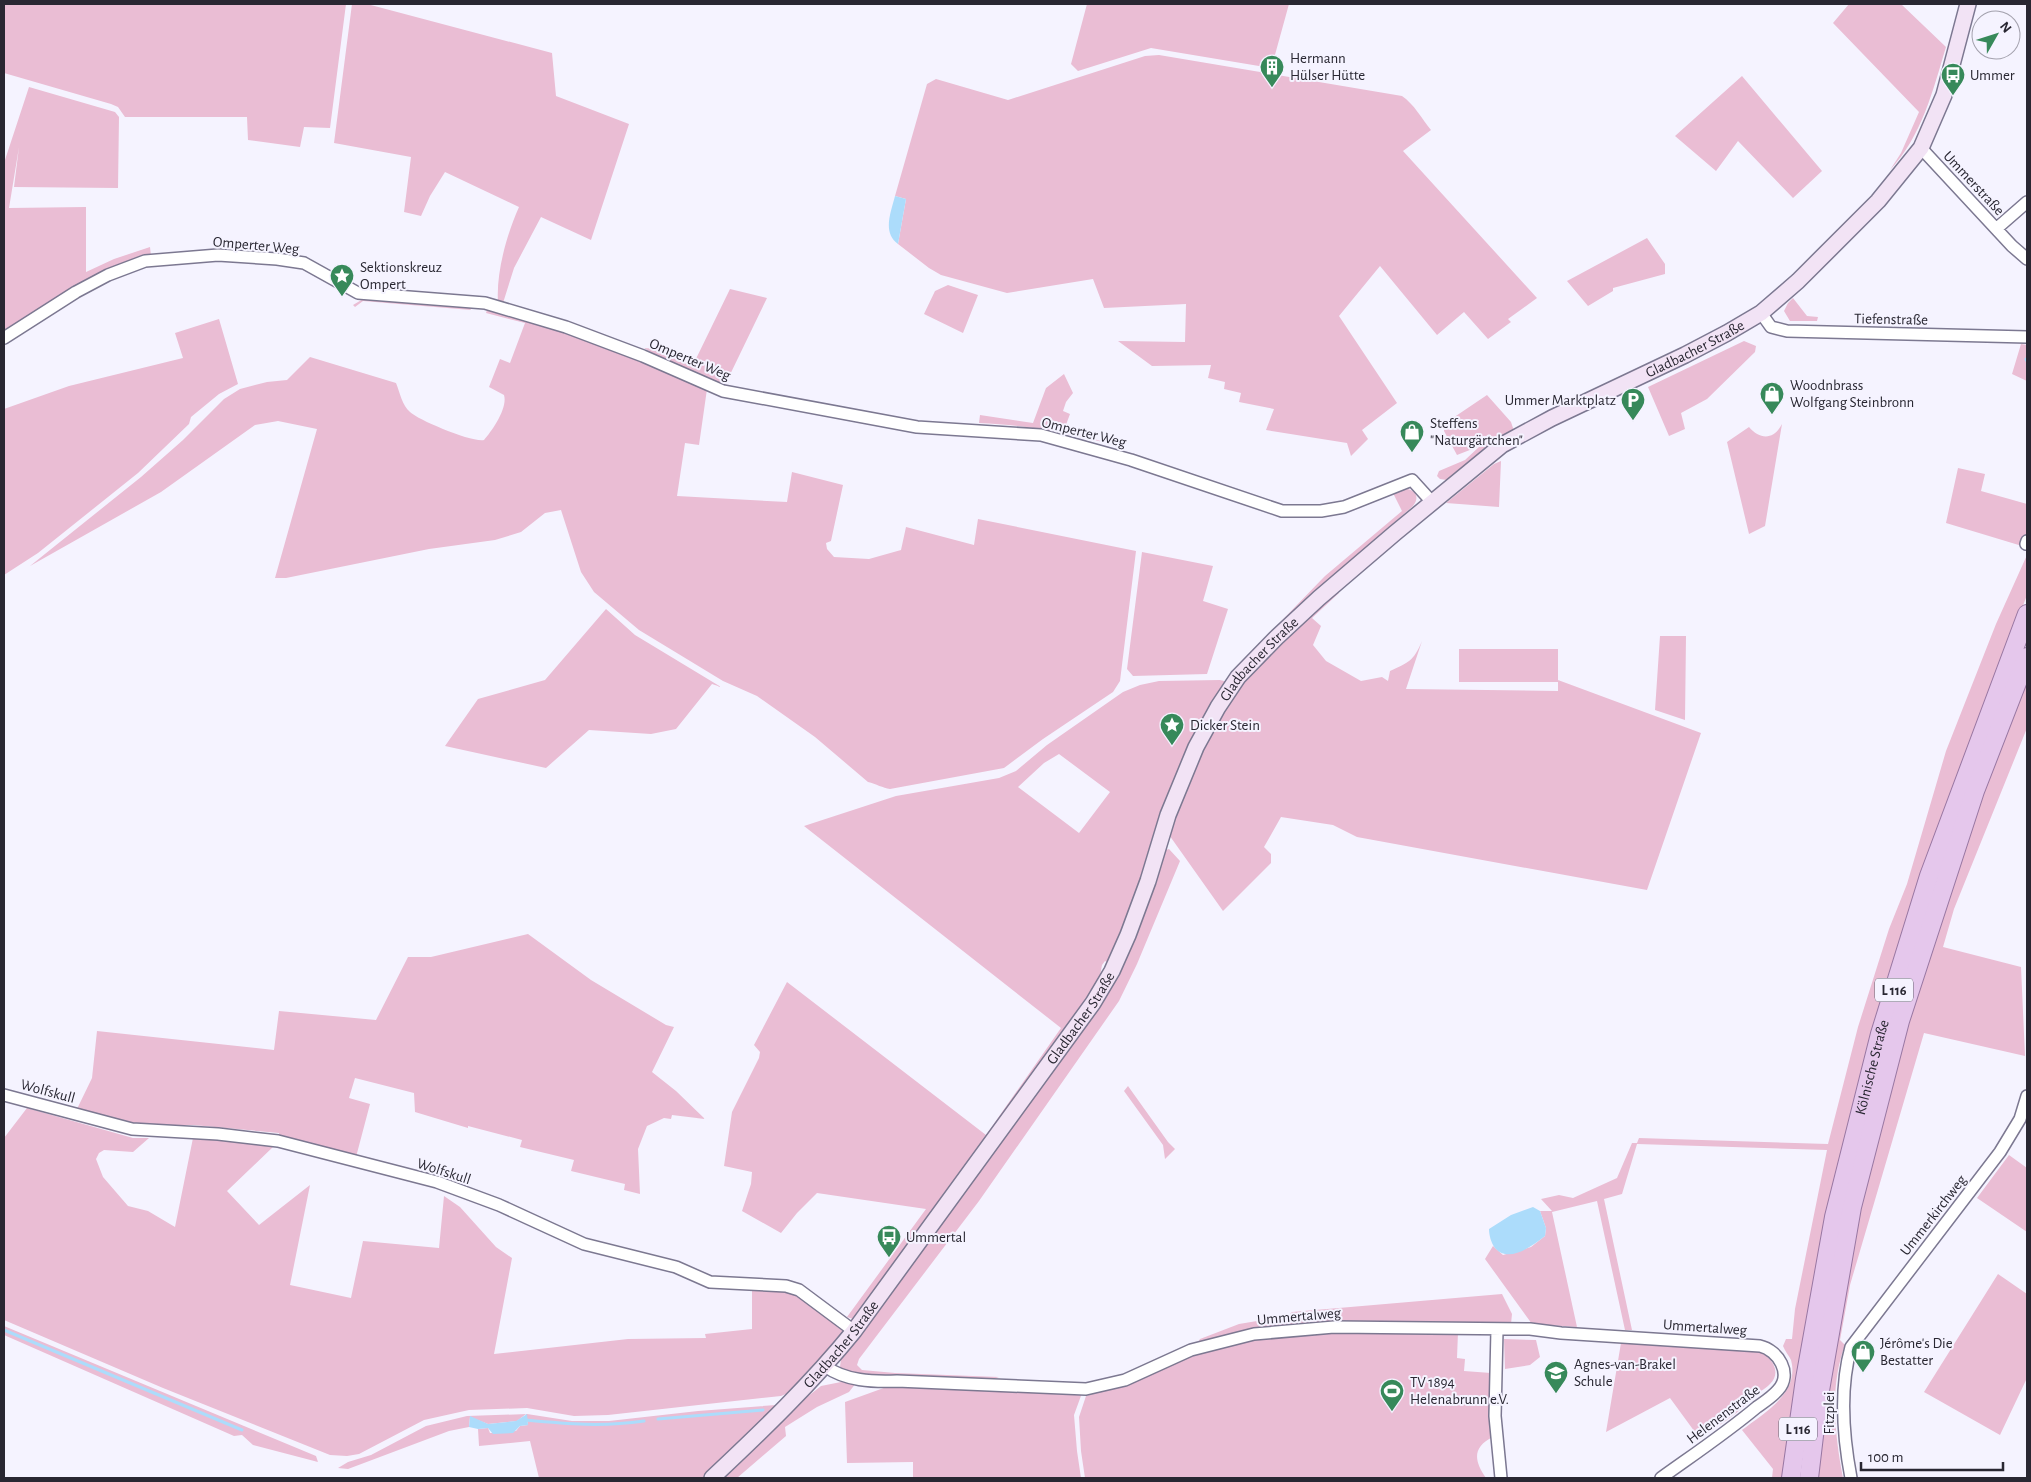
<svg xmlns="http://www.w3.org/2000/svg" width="2031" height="1482" viewBox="0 0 2031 1482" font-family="'Alegreya Sans',sans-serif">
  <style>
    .green { fill: #eabdd4; fill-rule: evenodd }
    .water { fill: #acdcfb }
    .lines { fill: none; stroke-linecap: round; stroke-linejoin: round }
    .stream { stroke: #acdcfb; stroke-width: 3 }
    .minor-casing { stroke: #7c7891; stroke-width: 14 }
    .secondary-casing { stroke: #7c7891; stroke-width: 18 }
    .primary-casing { stroke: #9877a2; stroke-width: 20 }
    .minor { stroke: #fff; stroke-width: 11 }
    .secondary { stroke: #f2e3f5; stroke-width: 15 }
    .primary { stroke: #e5c7ec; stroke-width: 18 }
    .labels { text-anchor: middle; stroke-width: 4; stroke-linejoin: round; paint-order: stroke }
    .shield { fill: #f5f3ff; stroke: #666470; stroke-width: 1 }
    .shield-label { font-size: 14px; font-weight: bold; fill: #292732 }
    .poi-label { font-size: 15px; fill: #292732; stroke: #f5f3ff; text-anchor: start }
    .street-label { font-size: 15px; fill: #292732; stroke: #f5f3ff }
  </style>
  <rect width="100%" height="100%" fill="#f5f3ff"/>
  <path class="green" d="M4,4H346L330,128L304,127L300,147L248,140L247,117H125L118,107L111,104L4,73Z
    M352,4H367L552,53L556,96L629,124L591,240L541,217L514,268L503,303L498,302C496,272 507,234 519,207L445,172L430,196L421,216L404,212L411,157L334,143Z
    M1087,4H1289L1273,62L1265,67L1151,48L1078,71L1071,64Z
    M1849,4H1901L1946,47C1933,90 1922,136 1890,170L1901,153L1919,112L1833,23Z
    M1159,55L1402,96C1414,104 1422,119 1431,130L1403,151L1537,298L1508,319L1511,322L1488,339L1464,312L1437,335L1380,266L1339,316L1397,403L1362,430L1368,439L1351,456L1347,443L1266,430L1274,409L1239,402L1241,393L1224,389L1225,382L1208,378L1211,365L1152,366L1118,341L1185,342L1186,304L1104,308L1093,279L1007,293L941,275L929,268L898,244L906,199L895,196L927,84L936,79L1008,100L1145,56Z
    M1742,76L1822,171L1793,198L1738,141L1716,171L1675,136Z
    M29,87L115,112L119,117L118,188L14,187L19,147L9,208L86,207V272L114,259L150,247L151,256L4,333V163Z
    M1647,238L1665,264V274L1613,288V291L1588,306L1567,281Z
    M948,285L978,295L963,333L924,314L935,291Z
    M730,289L767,298L725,385L669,363L644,348L658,349L692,367Z
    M1793,298L1807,316L1818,317L1817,321H1790L1784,311L1788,303Z
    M363,299L470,307L471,310L363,301L355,307L353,305Z
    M487,310L602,342L707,389L699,445L685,443L677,496L787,502L792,472L843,485L831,541L826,543L827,549L834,557L869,559L901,550L906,527L974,545L978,519L1136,551L1120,681L1113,692L1043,739L1004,768L890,789C883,788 876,784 868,782L815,737L757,696L723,681L639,630L594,592L581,572L561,510L545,513L521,532L495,540L429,549L286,578H275L317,429L278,421L255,425L161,492L30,566L141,477L183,440L224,399L240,389L267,382L287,380L310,357L396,383C400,393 402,405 410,412C418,420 473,443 484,440C492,431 508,408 504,395L489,387L500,359L510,363L525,323L486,313Z
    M219,319L238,384L219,394L191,417L189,424L138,473L38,553L4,575V409L69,386L183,358L175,333Z
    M1744,341L1756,346L1755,352L1707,399L1681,413L1685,429L1669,436L1648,387Z
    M2021,344L2027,345V381L2012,374Z
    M1064,374L1073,393L1066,402L1063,411L1070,414L1064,430L1114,445C1069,433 1026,425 979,423L980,415L1033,423L1046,388Z
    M1487,395L1511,422L1514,431L1492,444L1447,480L1440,479L1437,476L1439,471L1465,460L1480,446L1457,455L1444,431V424Z
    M1782,424L1765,526L1749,534L1727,442L1749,427C1760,440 1774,440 1782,424Z
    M1501,461L1499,507L1446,503L1494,464Z
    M1958,468L1985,474L1981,491L2027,504V534L2022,546L1946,523Z
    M1408,489C1417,492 1419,498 1413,506L1329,580L1242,667L1235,669L1325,576L1402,511L1393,493Z
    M1142,552L1213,566L1203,601L1228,609L1207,674L1133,676L1127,669Z
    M2027,555V595L1925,867L1785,1478H1772L1773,1469L1742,1430C1764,1413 1800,1393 1791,1360C1789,1356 1785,1351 1783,1346L1786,1339H1792L1795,1309L1827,1150L1637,1144L1622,1194L1604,1199L1632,1330H1625L1597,1201L1552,1212L1577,1327L1532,1324L1485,1259L1493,1246L1503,1255L1531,1247L1545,1236L1546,1228L1540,1211H1552L1541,1199L1559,1195L1573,1198L1617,1178L1632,1143H1637L1639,1138L1828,1144L1858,1027L1889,929L1907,884L1946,751L1996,624Z
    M1336,589L1339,593L1312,618L1321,626L1313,645L1326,661L1361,681L1382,677L1388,681L1390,671C1409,662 1413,662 1422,641L1406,689L1558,691V680L1701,733L1647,890L1357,837L1333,825L1281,817L1264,847L1271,854V863L1223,911L1167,832L1191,767L1227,703L1250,672Z
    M606,609L635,635L721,687L712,684L676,729L651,734L589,730L546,768L445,746L478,699L545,680Z
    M1660,636H1686L1685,720L1655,710Z
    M1459,649H1558V682H1459Z
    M2027,676V728L1954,909L1943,947L2021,967L2025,1056L1924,1033L1850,1285L1840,1340L1845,1345C1829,1387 1835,1435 1843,1478H1815L1833,1344L1861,1205L1893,1070L1962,851Z
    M1220,680L1228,682L1109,963L1105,961L1102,965L1099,981L1075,1020L985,1143H981L975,1151L977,1156L853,1319L847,1317L926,1209L817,1193L797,1213L781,1233L742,1211L751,1184L752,1172L724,1166L732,1112L759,1058L760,1052L754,1045L787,982L986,1135L1061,1028L804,826L896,796L999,778L1016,771L1047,745L1123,692L1140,685L1159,681ZM1059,754L1110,792L1079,833L1018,787L1044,763Z
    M1169,849L1180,861L1137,964L1119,1001L979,1201L859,1359L857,1365L862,1370L895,1373L999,1377L990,1380L856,1375L848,1373L840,1367L841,1359L1076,1035L1162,851Z
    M528,934L591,980L666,1025L674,1027L652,1072L676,1091L705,1119L672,1115L671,1119L664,1118L647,1126L638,1149L640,1194L624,1190L625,1184L571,1171L574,1160L520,1147L522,1140L468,1126V1128L415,1112L414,1093L355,1078L349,1098L370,1104L356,1157L279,1138V1133L193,1125H136L77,1109L92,1078L97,1031L274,1050L279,1011L376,1020L408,957H431Z
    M1128,1086L1168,1142L1175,1149L1165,1159L1163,1145L1124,1091Z
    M27,1108L133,1138H149L133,1152L104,1150L99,1153L96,1159L103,1177L128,1206L148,1211L175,1227L193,1138L274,1146L227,1191L259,1225L310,1185L290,1285L351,1298L363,1241L439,1248L444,1196L460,1207L496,1247L512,1258L494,1354L628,1339L706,1338L705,1334L752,1329V1288L793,1291L842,1326L844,1333L793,1391L781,1396L608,1415L574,1416L527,1408L469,1410L424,1420L359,1454L347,1456L330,1455L163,1388L4,1320V1138Z
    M2009,1155L2027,1168V1232L1977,1198Z
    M1998,1274L2027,1294V1378L2000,1435L1924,1392Z
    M1502,1294L1512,1314L1511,1324L1325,1323L1197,1344L1200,1339L1239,1324L1288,1316L1292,1312Z
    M4,1326L316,1456L318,1462L253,1445L242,1435L234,1436L4,1335Z
    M1378,1329L1458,1332L1457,1358L1465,1359L1464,1371L1491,1373L1493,1437C1472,1447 1474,1461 1486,1478H1085L1081,1451L1079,1417L1086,1396L1132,1380L1174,1362L1214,1348L1254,1339Z
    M1504,1339L1536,1340L1540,1357L1530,1365L1505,1369Z
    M1621,1343L1754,1350C1768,1353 1784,1370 1770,1384C1765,1390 1757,1392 1751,1397C1749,1398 1748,1401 1747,1403C1738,1414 1713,1429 1700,1439L1670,1398L1606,1432Z
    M841,1382L856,1383L849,1392L817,1407L785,1427L786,1436L737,1478H722L797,1405L821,1386Z
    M892,1385L1082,1393L1074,1415L1077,1451L1081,1478H913V1462L847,1463L845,1402Z
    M776,1405L770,1416L702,1478H539L530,1441L479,1446L478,1429L488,1428L490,1433L516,1431L520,1426L528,1425L526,1414L517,1421L488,1424L470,1417L469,1427L449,1431L348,1469L338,1468L348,1462L371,1455L426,1426L467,1416L527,1414L572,1421H609L698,1411Z"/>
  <path class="water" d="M895,196L906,199L898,244C882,233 891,212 895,196Z
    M1533,1207L1540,1211L1546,1228L1545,1236C1532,1246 1509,1264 1495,1248C1491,1243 1489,1235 1489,1229L1511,1215Z
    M527,1414L528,1425L520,1426L513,1433L493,1434L488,1428L478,1429L469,1427L470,1416L488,1424L516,1421Z"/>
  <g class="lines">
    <path class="stream" d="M2026,359L2027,361
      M4,1330L242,1430
      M658,1419L763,1410
      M526,1420C568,1424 602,1427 644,1421"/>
    <defs>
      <path id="minor" d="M1921,148L2012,246L2027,259
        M1996,229L2027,202
        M1761,313L1771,327L1787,331L2027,337
        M4,338L76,292L108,275L145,261L218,255L277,259L304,263L358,293L485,303L566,327L643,356L723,391L917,427L1041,435L1131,460L1282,511H1321L1344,507L1412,480L1432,502
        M2026,544L2027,541
        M4,1095L132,1129L218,1134L278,1141L437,1182L499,1205L584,1244L676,1267L710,1282L786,1286L799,1290L854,1331
        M1497,1330L1495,1416L1501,1478
        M825,1366C845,1381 873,1382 897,1381L1086,1389L1125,1380L1191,1350L1254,1334L1334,1327L1530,1329L1561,1333L1760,1346C1778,1350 1793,1374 1778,1390C1772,1397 1764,1402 1757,1407C1726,1433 1693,1455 1661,1478
        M1851,1478C1843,1436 1839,1390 1851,1347L2000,1152L2020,1119L2027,1096"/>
      <g id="secondary">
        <path id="s1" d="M712,1478C762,1431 811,1384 854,1331L1093,1003L1112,971L1128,935L1148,881L1168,815L1196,747L1218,707L1238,677L1276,638L1319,598L1395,533L1502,445L1552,418L1685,355L1727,333L1761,313L1798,281L1878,201L1921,148L1944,95L1968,4"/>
      </g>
      <g id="primary">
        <path id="s2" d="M1791,1478L1805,1379L1834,1217L1880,1034L1929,876L2027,614"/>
        <path d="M1809,1478L1818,1402L1852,1207L1900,1021L1975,791L2027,657"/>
      </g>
    </defs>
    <use href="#minor" class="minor-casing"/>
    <use href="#secondary" class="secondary-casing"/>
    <use href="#primary" class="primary-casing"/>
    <use href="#minor" class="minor"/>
    <use href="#secondary" class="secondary"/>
    <use href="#primary" class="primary"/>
  </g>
  <defs>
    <symbol id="building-pin" viewBox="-11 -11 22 30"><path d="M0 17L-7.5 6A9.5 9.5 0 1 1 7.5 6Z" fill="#37895a" stroke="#f5f3ff"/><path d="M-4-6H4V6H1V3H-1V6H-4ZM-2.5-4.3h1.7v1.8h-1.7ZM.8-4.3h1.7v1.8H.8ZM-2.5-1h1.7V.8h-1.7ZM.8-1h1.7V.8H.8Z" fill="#fff"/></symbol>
    <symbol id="bus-pin" viewBox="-11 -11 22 30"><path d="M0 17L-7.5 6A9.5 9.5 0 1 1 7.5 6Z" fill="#37895a" stroke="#f5f3ff"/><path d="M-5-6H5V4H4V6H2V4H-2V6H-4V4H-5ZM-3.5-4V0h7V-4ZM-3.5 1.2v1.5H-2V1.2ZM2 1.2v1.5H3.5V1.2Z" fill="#fff"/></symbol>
    <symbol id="sight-pin" viewBox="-11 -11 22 30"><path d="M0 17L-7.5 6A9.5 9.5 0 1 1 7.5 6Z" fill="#37895a" stroke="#f5f3ff"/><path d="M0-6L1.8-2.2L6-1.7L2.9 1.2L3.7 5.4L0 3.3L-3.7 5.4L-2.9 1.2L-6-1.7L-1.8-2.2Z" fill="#fff"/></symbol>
    <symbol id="shop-pin" viewBox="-11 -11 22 30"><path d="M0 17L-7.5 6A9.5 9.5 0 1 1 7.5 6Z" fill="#37895a" stroke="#f5f3ff"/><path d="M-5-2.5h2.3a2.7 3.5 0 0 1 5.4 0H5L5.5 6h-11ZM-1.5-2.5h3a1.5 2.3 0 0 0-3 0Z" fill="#fff"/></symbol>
    <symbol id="parking-pin" viewBox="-11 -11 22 30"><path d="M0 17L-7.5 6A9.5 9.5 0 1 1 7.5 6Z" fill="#37895a" stroke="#f5f3ff"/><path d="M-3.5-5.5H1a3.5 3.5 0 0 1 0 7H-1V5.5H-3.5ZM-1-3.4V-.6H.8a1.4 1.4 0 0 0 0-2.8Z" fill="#fff"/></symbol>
    <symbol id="school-pin" viewBox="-11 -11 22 30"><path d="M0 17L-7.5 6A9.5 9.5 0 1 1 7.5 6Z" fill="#37895a" stroke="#f5f3ff"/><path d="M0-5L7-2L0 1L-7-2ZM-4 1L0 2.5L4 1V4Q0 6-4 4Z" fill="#fff"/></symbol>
    <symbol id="stadium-pin" viewBox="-11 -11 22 30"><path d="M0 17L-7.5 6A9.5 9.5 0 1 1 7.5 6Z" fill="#37895a" stroke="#f5f3ff"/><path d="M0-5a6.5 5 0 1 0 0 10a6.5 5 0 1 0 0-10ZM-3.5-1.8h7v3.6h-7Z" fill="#fff"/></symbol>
  </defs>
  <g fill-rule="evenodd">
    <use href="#building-pin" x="1258" y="53" width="28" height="38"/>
    <use href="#bus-pin" x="1939" y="61" width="28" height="38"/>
    <use href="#sight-pin" x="328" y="262" width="28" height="38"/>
    <use href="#shop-pin" x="1758" y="380" width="28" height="38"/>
    <use href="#parking-pin" x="1619" y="386" width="28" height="38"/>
    <use href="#shop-pin" x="1398" y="418" width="28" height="38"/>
    <use href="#sight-pin" x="1158" y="711" width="28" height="38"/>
    <use href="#bus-pin" x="875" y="1223" width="28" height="38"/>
    <use href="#shop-pin" x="1849" y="1338" width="28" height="38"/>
    <use href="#school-pin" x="1542" y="1359" width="28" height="38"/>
    <use href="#stadium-pin" x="1378" y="1377" width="28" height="38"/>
  </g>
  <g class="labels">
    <g class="shield">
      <rect x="1875" y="978.5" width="38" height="23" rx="4"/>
      <rect x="1779" y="1417.5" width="38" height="23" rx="4"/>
    </g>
    <g class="shield-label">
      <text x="1894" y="995">L 116</text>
      <text x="1798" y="1434">L 116</text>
    </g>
    <g class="poi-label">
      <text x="1290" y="63">Hermann<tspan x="1290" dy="17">Hülser Hütte</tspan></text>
      <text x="1970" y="80">Ummer</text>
      <text x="360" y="272">Sektionskreuz<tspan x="360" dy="17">Ompert</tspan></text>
      <text x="1790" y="390">Woodnbrass<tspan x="1790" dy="17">Wolfgang Steinbronn</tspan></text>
      <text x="1616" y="405" text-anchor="end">Ummer Marktplatz</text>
      <text x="1430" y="428">Steffens<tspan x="1430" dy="17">"Naturgärtchen"</tspan></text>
      <text x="1190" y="730">Dicker Stein</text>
      <text x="906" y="1242">Ummertal</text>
      <text x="1880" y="1348">Jérôme's Die<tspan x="1880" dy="17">Bestatter</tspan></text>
      <text x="1574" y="1369">Agnes-van-Brakel<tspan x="1574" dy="17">Schule</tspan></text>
      <text x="1410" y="1387">TV 1894<tspan x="1410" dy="17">Helenabrunn e.V.</tspan></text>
    </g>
    <g class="street-label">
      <text transform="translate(1974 183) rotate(47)" y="5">Ummerstraße</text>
      <text transform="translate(256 245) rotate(5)" y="5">Omperter Weg</text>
      <text transform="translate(1891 319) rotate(1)" y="5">Tiefenstraße</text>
      <text dy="5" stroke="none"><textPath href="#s1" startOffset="1536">Gladbacher Straße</textPath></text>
      <text transform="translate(690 359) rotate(23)" y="5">Omperter Weg</text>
      <text transform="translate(1084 432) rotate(14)" y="5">Omperter Weg</text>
      <text dy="5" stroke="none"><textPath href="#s1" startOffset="996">Gladbacher Straße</textPath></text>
      <text dy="5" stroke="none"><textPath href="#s1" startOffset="591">Gladbacher Straße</textPath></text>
      <text dy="5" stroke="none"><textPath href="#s2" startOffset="419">Kölnische Straße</textPath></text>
      <text transform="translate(48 1091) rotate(15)" y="5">Wolfskull</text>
      <text transform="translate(444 1171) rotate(18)" y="5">Wolfskull</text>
      <text transform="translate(1933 1215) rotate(-52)" y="5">Ummerkirchweg</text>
      <text transform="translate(1299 1316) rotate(-5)" y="5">Ummertalweg</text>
      <text transform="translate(1705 1327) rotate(4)" y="5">Ummertalweg</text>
      <text dy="5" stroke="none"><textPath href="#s1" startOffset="186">Gladbacher Straße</textPath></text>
      <text transform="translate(1829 1413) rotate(-90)" y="5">Fitzplei</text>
      <text transform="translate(1723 1414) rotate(-37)" y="5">Helenenstraße</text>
    </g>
  </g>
  <rect width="2031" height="1482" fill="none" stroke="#292732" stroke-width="10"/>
  <g transform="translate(1996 35) rotate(51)"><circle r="24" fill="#f5f3ff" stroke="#a3a1ad"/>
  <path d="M0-4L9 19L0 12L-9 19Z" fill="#37895a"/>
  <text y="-8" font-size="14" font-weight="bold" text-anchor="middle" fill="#292732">N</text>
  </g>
  <path d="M1861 1462v8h142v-8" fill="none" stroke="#292732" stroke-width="2.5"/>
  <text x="1868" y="1462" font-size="15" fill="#292732" stroke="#f5f3ff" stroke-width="4" paint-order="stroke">100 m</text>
</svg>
